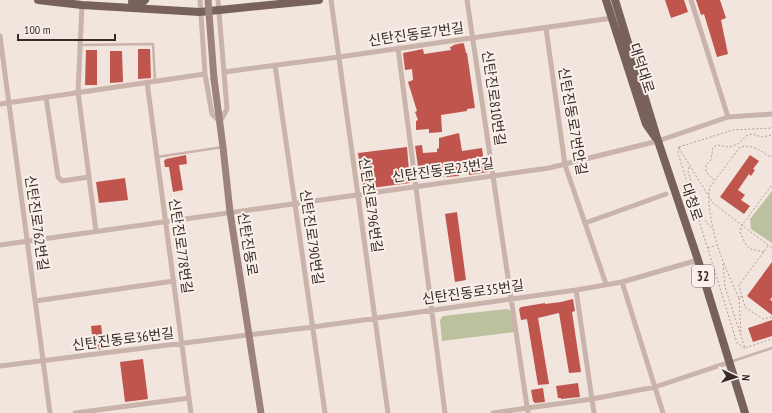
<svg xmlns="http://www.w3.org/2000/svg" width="772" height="413" viewBox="0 0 772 413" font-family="'PT Sans Narrow','Noto Sans KR',sans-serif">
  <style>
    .green { fill: #bbc09e }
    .building { fill: #c0554e }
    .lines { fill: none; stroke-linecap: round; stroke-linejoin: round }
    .path { stroke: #b59d95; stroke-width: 1; stroke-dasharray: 2 2; stroke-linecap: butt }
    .lane { stroke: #c9b3aa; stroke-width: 2.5 }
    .street { stroke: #c9b3aa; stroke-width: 5 }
    .secondary { stroke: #9d827c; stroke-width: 7 }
    .primary { stroke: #78605b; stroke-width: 8 }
    .secondary-bridge { stroke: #9d827c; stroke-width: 7 }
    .labels { text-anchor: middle; stroke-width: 4; stroke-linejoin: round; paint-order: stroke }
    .shield { fill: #f9f0ea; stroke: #716663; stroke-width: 1 }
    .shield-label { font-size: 13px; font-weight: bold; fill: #372b29 }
    .street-label { font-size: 14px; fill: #372b29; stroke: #f9f0ea }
  </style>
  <rect width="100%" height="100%" fill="#f1e5de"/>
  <path class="green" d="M772,191V243L751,229L750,219Z
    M507,309L512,312L515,332L442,341L440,320L443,316Z"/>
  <path class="building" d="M665,0H684L688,12L671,18Z
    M696,0H720L726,18L721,20L728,54L717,57L704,14L701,15Z
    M463,43L464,44L466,53H467L475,108L467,109V111L441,115L442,132L429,133V129L416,130V121L418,120L415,112L417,111L408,82L413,80L412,69L405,70L403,53L423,49L424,54L451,50L450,47L453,46V45Z
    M138,49H150L151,78L138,79Z
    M86,50H97V85H85Z
    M110,51H122L123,82L110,83Z
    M459,133L462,151L482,148L484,162L487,161L488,172L469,175V171L458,173L459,176L447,177L446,176L420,180L415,146L422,145L423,153L437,152V149L439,148V138Z
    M407,147L410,183L363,189L358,153Z
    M186,155L187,164L179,165L183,190L173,192L169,167H165L164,161L166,159Z
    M750,155L759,161L753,169L755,170L751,176L749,174L738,190L745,195L741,200L750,206L744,214L720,197Z
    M125,178L128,200L99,203L96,182Z
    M457,212L466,280L455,282L445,214Z
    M772,262V297L770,300L772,301V315L747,296Z
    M573,299L575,311L572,312L581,372L569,373L559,313L538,318L549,384L538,385L527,319L521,320L519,309L521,307L545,303V304L561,302Z
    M772,320V336L753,342L748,328Z
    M101,325L104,349L94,350L91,326Z
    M143,359L148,399L125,402L120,362Z
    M578,383L580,397L561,399V398H558L556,386Z
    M543,388L545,402L535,403L533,401L531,390Z"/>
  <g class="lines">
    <path class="path" d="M679,147L678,153L737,343L745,348
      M679,147L733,130L772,128
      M679,148L713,203L772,248
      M689,167L688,172L705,220L712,229
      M714,180L706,172V165L711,160L713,147L717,145L729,147L738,144L746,136L752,134L762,137L772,135
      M768,246L739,285L745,307L763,319L772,317
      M708,248L716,245
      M764,252L751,249L746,245L740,232L742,225L772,185
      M723,264L725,287L745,348L772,339
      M742,296L739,298C726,270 714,243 710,212C709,203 708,196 710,187L740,147C752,144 761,151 770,157L772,156
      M739,298L741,333"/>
    <path class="lane" d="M80,45L153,44L155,81
      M157,157L223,147
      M730,362L772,348"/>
    <path class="street" d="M200,0L205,74L212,114L220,122L227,109L218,0
      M331,0L388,413
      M467,0L528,413
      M691,0L728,117
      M82,5L78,92L96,231
      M546,28L565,165L606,284
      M0,36L50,413
      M398,48L445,413
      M275,65L325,413
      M224,72L339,57L612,18
      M147,82L191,413
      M46,97L58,177L62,181L89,177
      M0,104L205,74
      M585,223L666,194
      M0,245L549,168L658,141L728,117L772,114
      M622,282L663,413
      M576,290L594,413
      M35,301L174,281
      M0,366L313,327L576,290L622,282L698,260
      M75,413L189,398
      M493,413L592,399L655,387L730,362"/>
    <path class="secondary" d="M214,79L223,147L230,212L261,413"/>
    <path class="primary" d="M38,0L82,5L200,12L319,0
      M606,0L646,124L655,137
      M615,0L658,141L698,260L745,413
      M132,2L142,3L145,0"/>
    <path class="secondary-bridge" d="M208,0L214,79"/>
  </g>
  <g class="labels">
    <rect class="shield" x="692" y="265" width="22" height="22" rx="3"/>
    <g class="shield-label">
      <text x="703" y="281">32</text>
    </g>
    <g class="street-label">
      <text transform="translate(416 34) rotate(-8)" y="5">신탄진동로7번길</text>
      <text transform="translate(642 68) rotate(72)" y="5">대덕대로</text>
      <text transform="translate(494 98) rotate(82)" y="5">신탄진로810번길</text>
      <text transform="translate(573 121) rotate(80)" y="5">신탄진동로7번안길</text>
      <text transform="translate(443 170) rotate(-8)" y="5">신탄진동로23번길</text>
      <text transform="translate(692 202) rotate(71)" y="5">대청로</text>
      <text transform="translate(371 205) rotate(82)" y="5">신탄진로796번길</text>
      <text transform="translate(37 223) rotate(82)" y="5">신탄진로762번길</text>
      <text transform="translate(312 237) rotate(82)" y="5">신탄진로790번길</text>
      <text transform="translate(248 244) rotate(81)" y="5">신탄진동로</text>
      <text transform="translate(181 246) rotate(82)" y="5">신탄진로778번길</text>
      <text transform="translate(473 292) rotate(-8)" y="5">신탄진동로35번길</text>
      <text transform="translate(123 339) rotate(-7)" y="5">신탄진동로36번길</text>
    </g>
  </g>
  <g transform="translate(736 377) rotate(94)" stroke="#f9f0ea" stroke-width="3" paint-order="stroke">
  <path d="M0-3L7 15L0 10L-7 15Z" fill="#372b29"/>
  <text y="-6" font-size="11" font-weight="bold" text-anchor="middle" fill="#372b29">N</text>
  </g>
  <path d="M18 34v6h97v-6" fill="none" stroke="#372b29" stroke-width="2"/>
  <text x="24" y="34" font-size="12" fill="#372b29" stroke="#f9f0ea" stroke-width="3" paint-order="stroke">100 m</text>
</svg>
